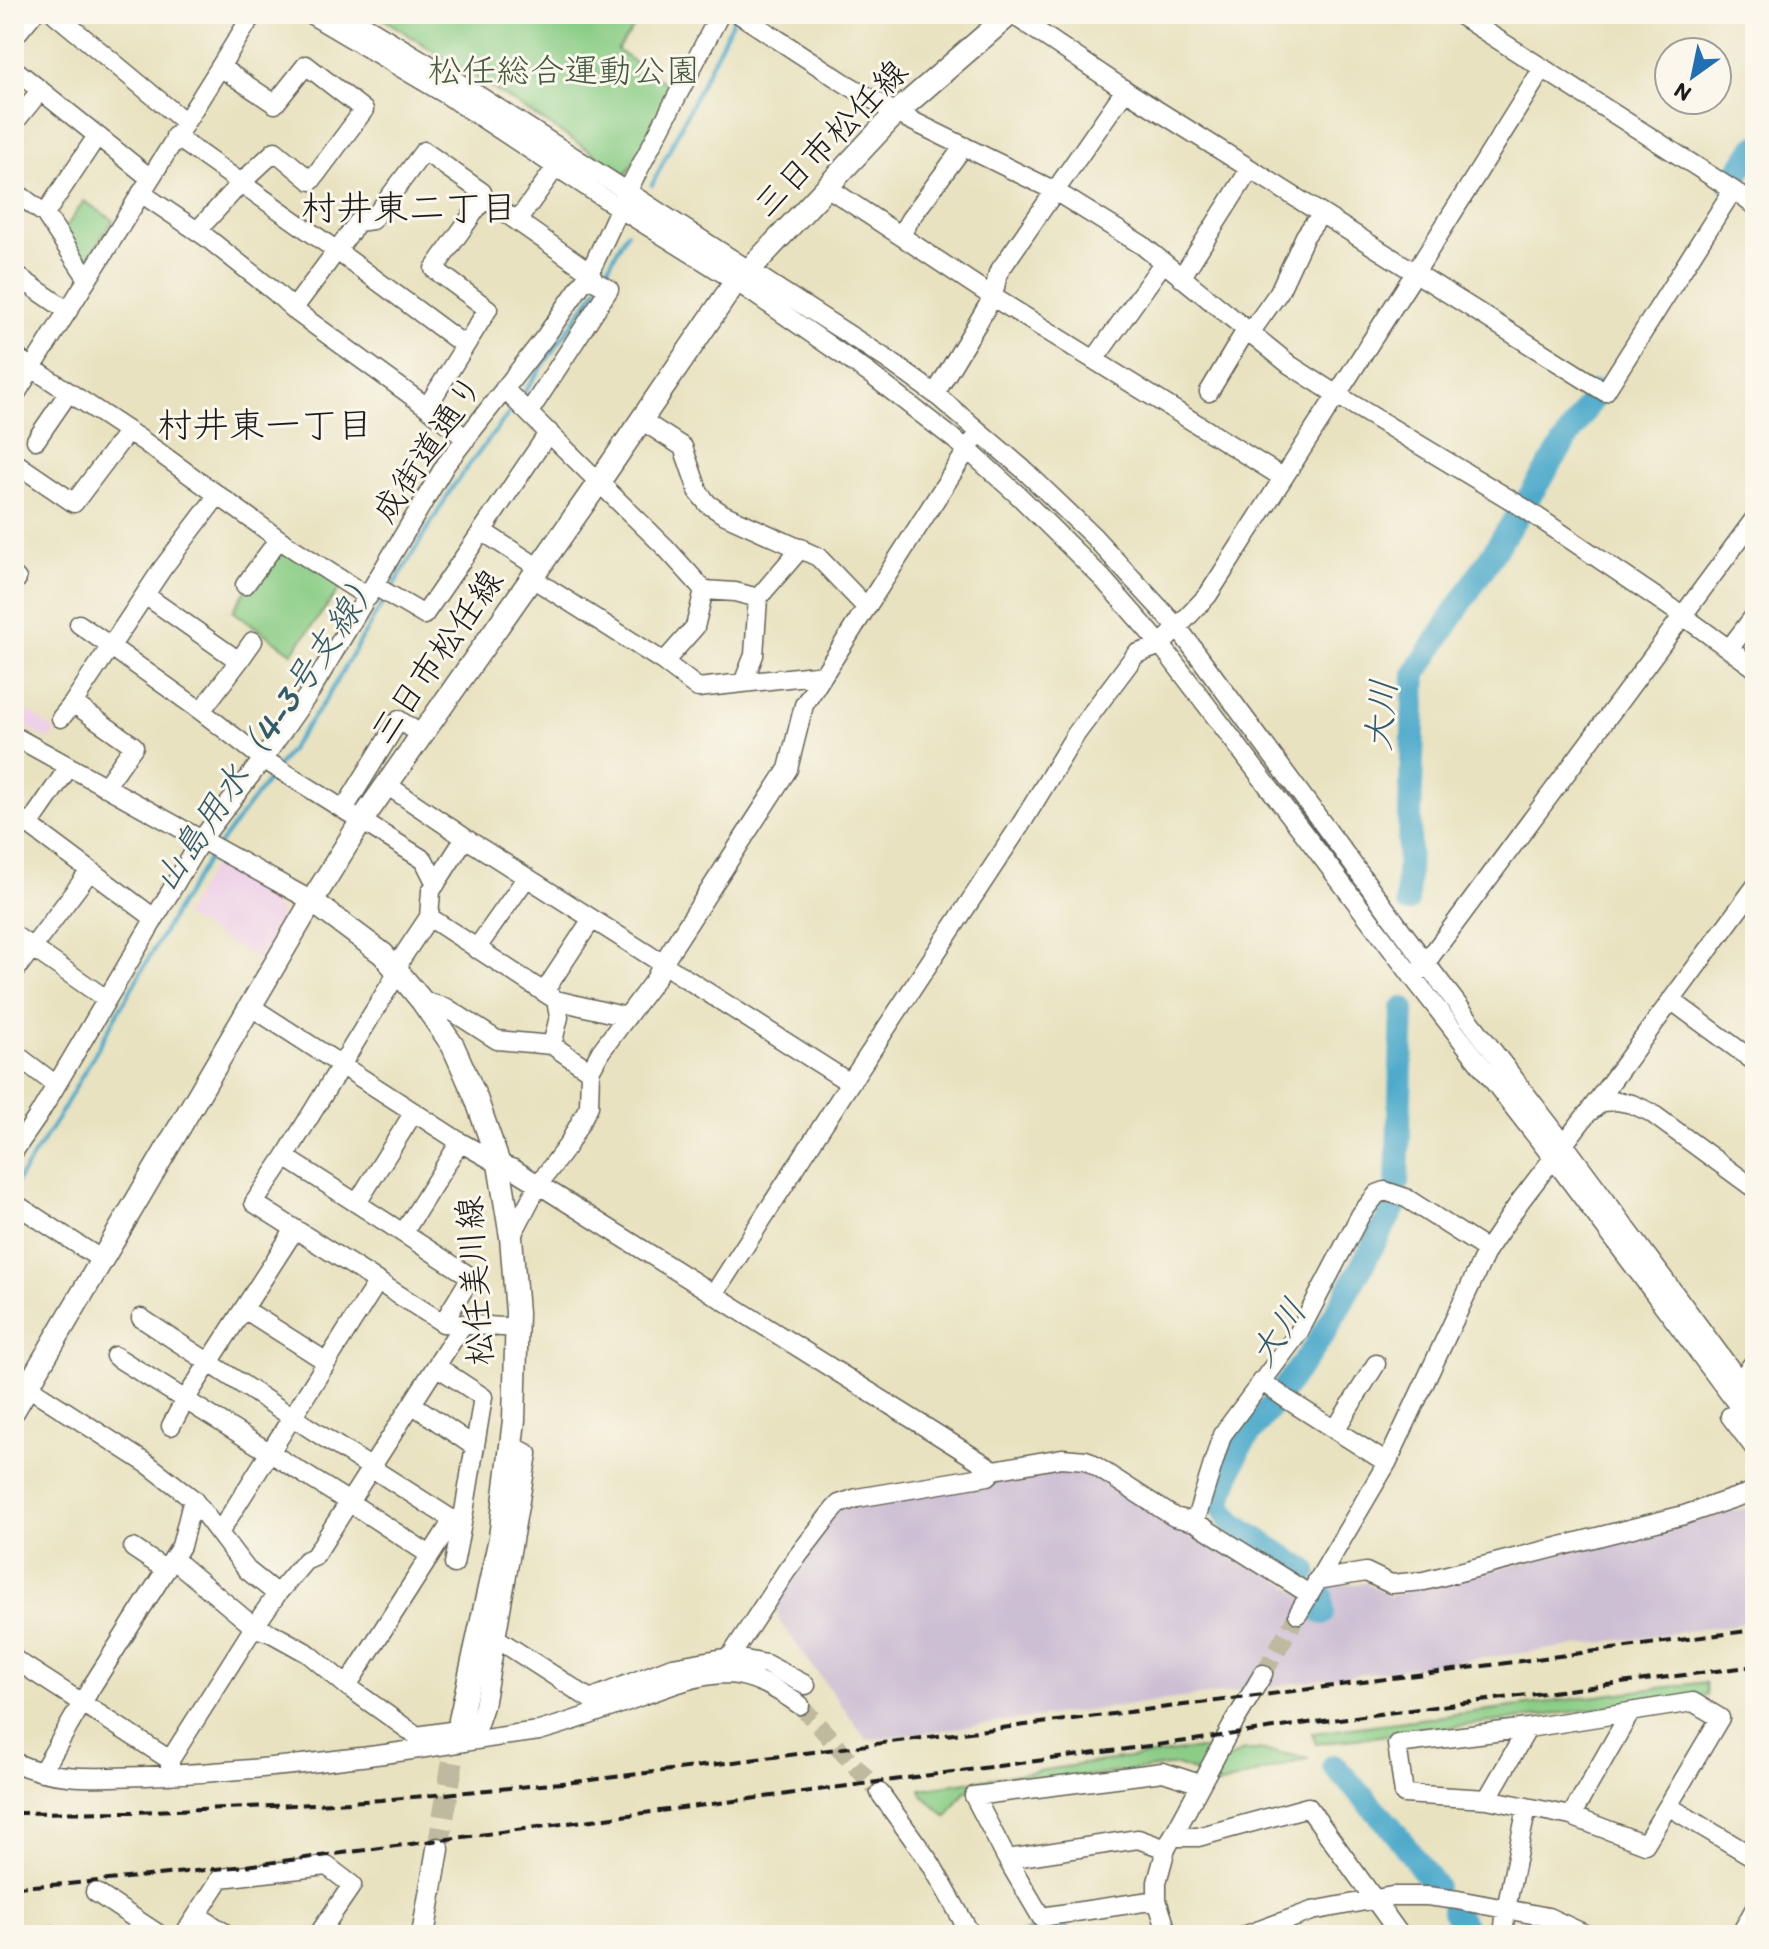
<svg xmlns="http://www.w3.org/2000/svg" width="1769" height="1949" viewBox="0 0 1769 1949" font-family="Itim,'Klee One',sans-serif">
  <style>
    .built { fill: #eed0e7 }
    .industrial { fill: #ccbed3 }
    .green { fill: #8bcd86; stroke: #547451; stroke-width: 2 }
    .water { fill: #4daacb; stroke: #346374; stroke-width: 2 }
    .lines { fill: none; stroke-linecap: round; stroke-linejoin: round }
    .stream { stroke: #4daacb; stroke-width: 4 }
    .river { stroke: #4daacb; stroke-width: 24 }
    .minor-tunnel { stroke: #bfba9f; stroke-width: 18; stroke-dasharray: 18 9; stroke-linecap: butt }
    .major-tunnel { stroke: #bfba9f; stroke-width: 22; stroke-dasharray: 22 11; stroke-linecap: butt }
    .minor-casing { stroke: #636155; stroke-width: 21 }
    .major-casing { stroke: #636155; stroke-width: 25 }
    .minor { stroke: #fff; stroke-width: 18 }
    .major { stroke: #fff; stroke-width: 22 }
    .rail { stroke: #1c1c1c; stroke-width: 4; stroke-dasharray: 12 6; stroke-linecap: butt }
    .labels { text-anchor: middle; stroke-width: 6; stroke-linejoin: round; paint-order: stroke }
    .park-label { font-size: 34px; fill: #435a41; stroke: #fbf7ec }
    .street-label { font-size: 34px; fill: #1c1c1c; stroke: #fbf7ec }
    .neighbourhood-label { font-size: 36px; fill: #1c1c1c; stroke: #fbf7ec }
    .water-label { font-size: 36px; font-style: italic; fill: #325c6b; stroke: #fbf7ec }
  </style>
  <rect width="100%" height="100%" fill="#fbf7ec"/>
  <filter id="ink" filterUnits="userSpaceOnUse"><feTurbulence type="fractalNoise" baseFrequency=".0125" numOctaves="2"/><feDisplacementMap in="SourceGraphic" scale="16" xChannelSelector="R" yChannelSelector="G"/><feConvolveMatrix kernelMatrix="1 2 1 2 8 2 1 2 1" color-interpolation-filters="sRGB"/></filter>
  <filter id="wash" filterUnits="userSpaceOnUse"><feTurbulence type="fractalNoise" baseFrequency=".006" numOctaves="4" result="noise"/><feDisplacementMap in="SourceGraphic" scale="32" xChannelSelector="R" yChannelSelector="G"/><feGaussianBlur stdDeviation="1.8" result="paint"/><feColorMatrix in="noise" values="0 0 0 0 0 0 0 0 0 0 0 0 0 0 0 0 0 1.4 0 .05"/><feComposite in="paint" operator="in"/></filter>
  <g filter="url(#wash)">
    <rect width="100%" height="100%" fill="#e8e2c0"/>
    <path class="built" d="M14,700L55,731L49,740L14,720Z
      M213,865L273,900L282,920L259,960L183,916Z
      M1519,1918L1558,1935H1508L1509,1925Z"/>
    <path class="industrial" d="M1083,1466L1197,1526L1311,1601L1324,1585L1366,1583L1389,1596L1755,1506V1622L867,1740L778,1619L776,1593L840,1506L998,1478Z"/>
    <path class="green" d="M376,14H644L617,50L672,88L652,131L626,174Z
      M84,201L113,220L84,265L62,233Z
      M277,541L343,584L292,653L233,611Z
      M1705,1682L1707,1695L1316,1744L1312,1733Z
      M1200,1749L1213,1752L1199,1773L1177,1765L965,1791L947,1817L923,1796L921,1789L1104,1761Z
      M1244,1750H1261L1309,1758L1208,1788L1220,1764Z"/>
    <path class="water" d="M1064,1922L1072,1935H1019L1035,1926Z"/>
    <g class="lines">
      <path class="stream" d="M652,185L735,16
        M602,279L627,232
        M520,398L598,287
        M391,590L454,485L513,408
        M279,765L327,698L386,597
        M219,845L274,772
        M14,1186L58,1118L179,905L213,852"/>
      <path class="river" d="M1731,183L1755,147
        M1527,500L1597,392
        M1407,901L1415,674L1517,516
        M1397,1183L1403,1009
        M1220,1501L1239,1448L1312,1351L1330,1323L1396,1204
        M1224,1510L1232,1523L1306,1571
        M1321,1594L1323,1613
        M1334,1766L1391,1827L1435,1886
        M1453,1910L1471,1935"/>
    </g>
  </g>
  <g filter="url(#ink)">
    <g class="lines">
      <path class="minor-tunnel" d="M1263,1674L1298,1614
        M800,1705L880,1793"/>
      <path class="major-tunnel" d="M438,1849L459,1724"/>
      <defs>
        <path id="minor" d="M55,14L185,122
          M310,14L447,95L619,208L736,281L870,374L968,450L1019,496L1102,578L1161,645L1415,980L1553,1158L1755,1428
          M345,14L453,79L888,360L935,394L1023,469L1094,537L1178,628L1425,962L1564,1144L1755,1402
          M739,14L843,82L896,113L1055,191L1142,245L1290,365L1337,395L1524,508L1682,615L1755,668
          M1012,14L1125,90L1605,392L1733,190
          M1458,14L1733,190L1755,206
          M14,37L33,14
          M14,69L150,178
          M14,123L40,91
          M175,136L337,251L464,345
          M827,187L993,297L1282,477
          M14,191L45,214L88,279
          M141,193L206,237L275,292L298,313L427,407L466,439
          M45,214L97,136
          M518,220L556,167
          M197,231L241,183L275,151L311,181L364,110L306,65L275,104L220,67
          M901,235L910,219L964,146
          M14,274L68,311
          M1181,278L1250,169
          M294,308L358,222L372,220L424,151L482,192L484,198L590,272L594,281L609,289L529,412
          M1250,333L1279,292L1305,236L1321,214
          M14,356L143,441L283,542L368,597
          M1094,360L1163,263
          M504,389L666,548L704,590L735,592L758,598
          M1209,392L1246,330
          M935,394L993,297L998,273L1125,90
          M14,397L253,14
          M427,407L488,309L434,269L484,198
          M641,420L683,447L699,493L708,504L723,514L818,557L866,607
          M36,440L69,392
          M14,462L74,503L128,431
          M539,568L482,531L549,432
          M14,576L17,579
          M532,578L664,662L698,688L824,674
          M245,585L279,539
          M375,586L424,615L482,531
          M145,595L239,661L201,711
          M79,624L201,711L263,759L424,860L436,884
          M1729,649L1755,615
          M239,661L253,641
          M664,662L695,627L704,590
          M743,683L754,655L758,598L801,548
          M73,703L134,746L105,787
          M61,718L73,703L162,569L218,495
          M14,736L312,901
          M69,767L29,825L154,918
          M387,785L465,838L850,1083
          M344,809L399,720L422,735
          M465,838L431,891L429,917L401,959L398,972L285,1157L254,1203L443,1323L517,1328
          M429,917L556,1000L559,1017L552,1045
          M14,935L106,999
          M476,949L527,877
          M14,972L90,871
          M1419,972L1755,518
          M544,992L592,919
          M556,1000L627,1017
          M1671,1000L1755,1062
          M422,1001L447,1008L497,1040L552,1045L590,1071
          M250,1006L460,1142L499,1164L514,1169L994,1470
          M14,1053L56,1085
          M1591,1109L1755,887
          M14,1151L38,1116L201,840L263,759L310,692L446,464L545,337L590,272L627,192L720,14
          M285,1157L471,1277L443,1323
          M14,1203L102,1260
          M357,1203L414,1112
          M404,1232L460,1142
          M511,1237L538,1185L568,1145L589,1106L590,1071L601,1051L656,978L662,964L788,769L804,705L973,441
          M714,1294L850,1083L1023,821L1076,734L1136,654L1161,645L1208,595L1415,273L1543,68
          M244,1309L327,1362
          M141,1318L292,1417L453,1520L463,1518L483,1397L436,1366
          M115,1356L349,1502L430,1555
          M1747,1371L1755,1361
          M14,1378L149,1465L193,1499L247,1570L277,1594
          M1261,1381L1288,1400L1387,1463
          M412,1404L475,1447
          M1730,1416L1755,1449
          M171,1426L185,1400L295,1229
          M1335,1430L1376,1364
          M511,1445L528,1454L496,1638L590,1699L672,1667L730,1657L766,1664L806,1685
          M1195,1522L1222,1435L1299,1332L1361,1214L1377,1194L1385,1191L1406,1198L1487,1250
          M219,1533L378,1281
          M133,1548L166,1570
          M173,1559L254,1627L273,1634L309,1654L347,1686L417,1736L477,1727L484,1706L496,1638
          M454,1564L463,1518
          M1317,1580L1366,1572L1391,1584L1424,1581L1684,1515L1755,1491
          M1298,1614L1387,1463L1487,1250L1521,1200L1587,1114L1602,1102L1617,1101L1632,1104L1650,1112L1755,1189
          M730,1657L787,1570L830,1514L839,1504L857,1498L988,1476L994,1470L1062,1458L1086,1460L1174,1517L1195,1522L1309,1594
          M14,1659L170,1760
          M347,1686L453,1520
          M14,1762C55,1782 102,1777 146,1776C215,1773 284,1767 352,1758C415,1751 477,1739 539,1731C575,1721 610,1708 644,1695C671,1686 698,1674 727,1674C755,1675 778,1690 800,1705
          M42,1772L92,1686L181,1546L193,1499
          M170,1775V1760L254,1627L277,1594L305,1561L314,1557L463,1324
          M880,1793L931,1864L971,1935
          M1487,1799L1528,1728
          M1668,1806L1720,1718L1693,1702L1528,1728L1397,1744L1404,1794L1487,1799L1571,1816L1645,1844L1668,1806L1755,1858
          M1571,1816L1630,1713
          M1172,1837H1198L1308,1807L1400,1935
          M1007,1859L1138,1839L1166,1849
          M95,1892L160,1935
          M1157,1900L1041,1917L1007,1859L974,1796L1163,1772L1200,1784
          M197,1915L228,1935
          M52,1935H53
          M184,1935L221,1878L327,1866L352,1885L318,1935
          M1168,1935L1157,1900V1882L1166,1849L1232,1726L1263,1674
          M1246,1935L1312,1911L1392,1896H1427L1458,1900L1548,1917L1587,1935
          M1503,1935L1506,1909L1527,1807
          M1740,1935L1755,1908"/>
        <path id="major" d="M312,901L383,954L422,1001L453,1046L476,1098L499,1164L511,1237L517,1313L514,1420L500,1538L460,1720
          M14,1410L312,901L362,820L599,482L736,281L750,269L896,113L1010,14
          M423,1935L438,1849"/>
      </defs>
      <use href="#minor" class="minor-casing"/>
      <use href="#major" class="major-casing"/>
      <use href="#minor" class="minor"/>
      <use href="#major" class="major"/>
      <path class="rail" d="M14,1813L132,1812L316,1804L381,1800L583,1781L1310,1689L1755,1630
        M14,1887L68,1884L245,1866L1194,1740L1308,1723L1755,1666"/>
    </g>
  </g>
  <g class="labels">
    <g class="park-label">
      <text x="564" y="82">松任総合運動公園</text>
    </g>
    <g class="street-label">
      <text transform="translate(830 138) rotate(-46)" y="12">三日市松任線</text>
      <text transform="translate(427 448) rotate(-56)" y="12">成街道通り</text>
      <text transform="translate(436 656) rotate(-55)" y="12">三日市松任線</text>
      <text transform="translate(474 1281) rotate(-94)" y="12">松任美川線</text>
    </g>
    <g class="neighbourhood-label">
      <text x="409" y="220">村井東二丁目</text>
      <text x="265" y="437">村井東一丁目</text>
    </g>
    <g class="water-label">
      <text transform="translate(1380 715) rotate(-85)" y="13">大川</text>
      <text transform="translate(266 730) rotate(-56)" y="13">山島用水（4-3号支線）</text>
      <text transform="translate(1277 1332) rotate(-56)" y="13">大川</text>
    </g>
  </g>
  <rect width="1769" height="1949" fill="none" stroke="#fbf7ec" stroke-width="48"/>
  <g transform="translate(1693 76) rotate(213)"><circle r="38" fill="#fbf7ec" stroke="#a29f99" stroke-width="2"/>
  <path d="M0-6L14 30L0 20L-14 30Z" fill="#1f6fb2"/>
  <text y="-12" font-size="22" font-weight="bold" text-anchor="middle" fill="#1c1c1c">N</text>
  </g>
</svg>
